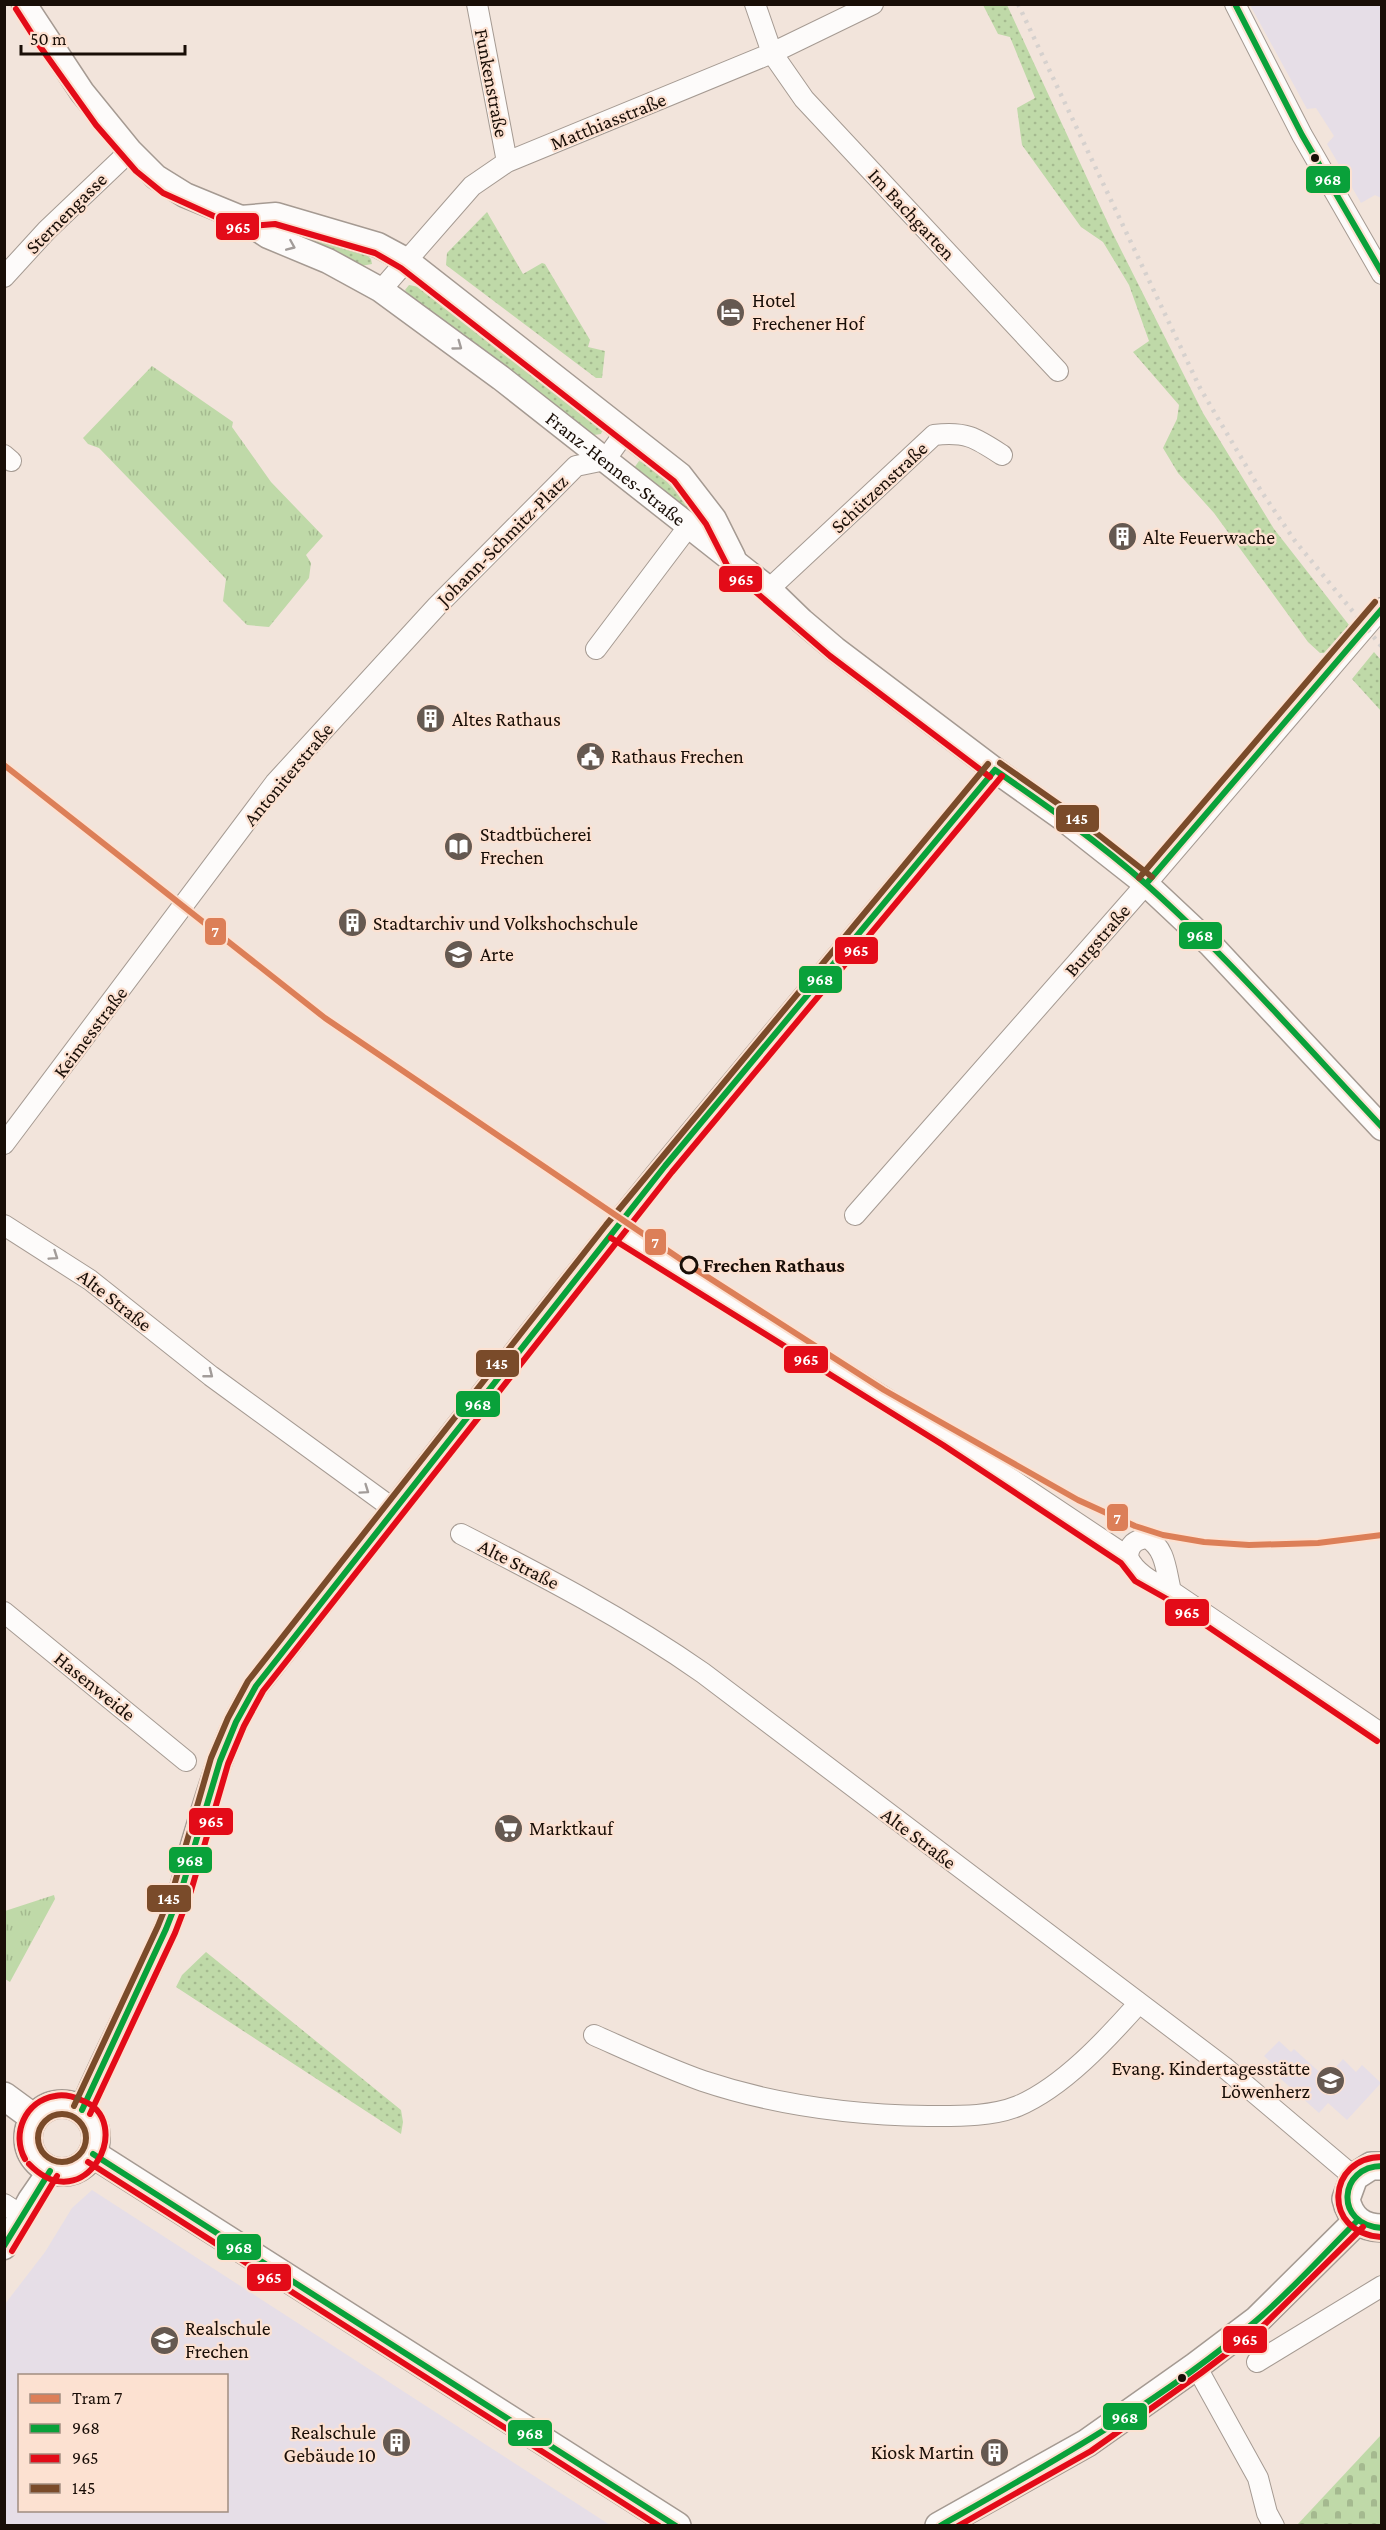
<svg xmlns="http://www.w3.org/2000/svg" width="1386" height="2530" viewBox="0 0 1386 2530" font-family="'Crimson Pro',serif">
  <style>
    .education { fill: #e6dee7; fill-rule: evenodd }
    .grass { fill: url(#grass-dots) }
    .cemetery { fill: url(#cemetery-stones) }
    .park { fill: url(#park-tufts) }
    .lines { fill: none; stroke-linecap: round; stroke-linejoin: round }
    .minor-casing { stroke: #a59a92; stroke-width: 22 }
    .tertiary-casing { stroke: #a59a92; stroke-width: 27 }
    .secondary-casing { stroke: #a59a92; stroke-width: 30 }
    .minor { stroke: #fdfbfa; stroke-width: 20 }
    .tertiary { stroke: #fdfbfa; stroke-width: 24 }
    .secondary { stroke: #fdfbfa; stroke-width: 27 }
    .rail { stroke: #d6d1ce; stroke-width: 4.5; stroke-dasharray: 3 6; stroke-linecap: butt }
    .bus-1-casing { stroke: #fce1d1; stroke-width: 10 }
    .bus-2-casing { stroke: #fce1d1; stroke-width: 10 }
    .bus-3-casing { stroke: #fce1d1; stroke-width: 10 }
    .bus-1 { stroke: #09a13a; stroke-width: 6 }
    .bus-2 { stroke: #e30b18; stroke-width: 6 }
    .bus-3 { stroke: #7a4b2a; stroke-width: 6 }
    .tram-1-casing { stroke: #fce1d1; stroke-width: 10 }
    .tram-1 { stroke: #dc7f58; stroke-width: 6 }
    .oneway { stroke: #a29c99 }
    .bus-dot { fill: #190e07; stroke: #fce1d1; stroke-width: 2 }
    .stop-dot { fill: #fce1d1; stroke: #190e07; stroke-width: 3 }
    .labels { text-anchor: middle; stroke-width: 4.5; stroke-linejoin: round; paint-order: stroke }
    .street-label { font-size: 20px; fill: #190e07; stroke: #fce1d1 }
    .poi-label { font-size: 20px; fill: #190e07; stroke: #fce1d1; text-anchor: start }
    .stop-label { font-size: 20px; font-weight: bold; fill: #190e07; stroke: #fce1d1; text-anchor: start }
    .line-badge { stroke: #fce1d1; stroke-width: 2 }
    .badge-label { font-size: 16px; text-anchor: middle; font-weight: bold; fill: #fff }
  </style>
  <defs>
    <pattern id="grass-dots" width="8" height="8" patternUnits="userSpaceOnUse" patternTransform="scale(1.5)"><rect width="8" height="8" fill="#bfd9a8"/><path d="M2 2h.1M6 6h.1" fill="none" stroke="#a4b98f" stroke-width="1.8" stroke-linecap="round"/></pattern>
    <pattern id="cemetery-stones" width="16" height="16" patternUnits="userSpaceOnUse" patternTransform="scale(1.5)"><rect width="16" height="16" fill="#bfd9a8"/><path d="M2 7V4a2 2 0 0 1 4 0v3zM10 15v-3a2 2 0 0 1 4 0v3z" fill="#a4b98f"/></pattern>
    <pattern id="park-tufts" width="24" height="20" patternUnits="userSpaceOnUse" patternTransform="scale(1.5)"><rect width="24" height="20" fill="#bfd9a8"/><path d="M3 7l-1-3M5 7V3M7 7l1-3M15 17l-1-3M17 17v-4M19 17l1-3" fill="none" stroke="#a4b98f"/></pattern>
  </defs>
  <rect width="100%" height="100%" fill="#f2e4db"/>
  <path class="education" d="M1250,5H1381V198L1375,195L1361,203L1327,144L1334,136L1316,108L1307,109Z
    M1279,2041L1291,2052L1294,2049L1326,2078L1343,2059L1356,2072L1362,2065L1381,2083L1347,2120L1328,2103L1319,2113L1273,2072L1276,2067L1264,2056Z
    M92,2190L610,2525H5V2304L45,2252L72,2208ZM20,2376H226V2510H20Z"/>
  <path class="grass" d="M983,5H1007L1112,232L1203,413L1274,529L1349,625L1324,653H1320L1308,642L1214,513L1178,473L1163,448L1177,419L1179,405L1133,352L1149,341L1129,285L1103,242L1081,227L1022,145L1017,108L1035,98L1010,37L998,34Z
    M487,212L523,274L542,263L545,264L590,340L588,347L605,351L602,378H596L446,265L447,253Z
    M297,233L364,252L371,259L372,264L361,266L296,236Z
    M409,285L419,287L591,415L603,429L601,434L594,435L581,426L412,300L405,290Z
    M639,461C658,466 694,513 710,529L634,468Z
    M1374,652L1381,660V711L1352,679Z
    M206,1952L401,2110L403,2122L401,2134L176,1987L182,1975Z"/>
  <path class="cemetery" d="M1381,2435V2525H1297Z"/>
  <path class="park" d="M152,366L233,422L232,427L271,482L323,536L306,555L311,563L309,578L269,627L247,625L223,601L226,579L99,448L88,444L83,438Z
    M54,1895L55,1899L10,1982L5,1979V1911Z"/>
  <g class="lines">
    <defs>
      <path id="minor" d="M477,4L507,162
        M755,4L772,53L804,99L1058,371
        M1235,4L1302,135L1382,274
        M4,277L47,230L130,151
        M381,290L472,186L507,162L772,53L873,4
        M4,455L11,461
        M769,589L934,435C966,431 976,438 1002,455
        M596,649L688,527
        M4,1144L275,783L437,606L576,466L605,460L626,431
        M855,1215L1146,884L1382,608
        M4,1225L90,1280L211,1376L395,1510
        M616,1230L948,1437L1128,1557C1135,1574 1155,1584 1171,1591L1382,1734
        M461,1534C545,1577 626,1619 703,1673L1224,2067L1354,2177
        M1128,1557C1129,1544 1135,1540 1147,1538C1166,1548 1166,1572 1171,1591
        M4,1612L186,1761
        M594,2035C630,2051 666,2068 703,2081C775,2105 853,2115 928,2116C957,2116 991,2117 1018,2106C1063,2087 1107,2039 1139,2003
        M4,2204L21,2215
        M1257,2362L1382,2286
        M1196,2366L1258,2478L1267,2513L1274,2526"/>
      <g id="tertiary">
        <path id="s1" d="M24,4L82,92L130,151L156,177L185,195L241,218L268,236L328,261L381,290L501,378L769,589L802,621L835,649L995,770L1061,817L1146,884L1211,945L1382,1128"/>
        <path d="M241,218L276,215L378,245L406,260L680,475L714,519L733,557"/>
        <path d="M82,2110C111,2040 150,1974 177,1903C185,1884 188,1862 194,1842C210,1789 226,1732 256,1686C392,1513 526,1337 665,1166L995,770"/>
        <path d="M4,2247L30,2200L50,2171"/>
      </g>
      <path id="secondary" d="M4,2096L34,2118
        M28 2138a34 34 0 1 1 68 0a34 34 0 1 1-68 0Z
        M93,2154L677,2526
        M1382,2166H1371L1354,2177L1346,2199C1350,2218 1362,2228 1382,2228
        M939,2526L1087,2443L1196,2366L1257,2320L1357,2221"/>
    </defs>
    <use href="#minor" class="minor-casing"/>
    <use href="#tertiary" class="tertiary-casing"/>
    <use href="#secondary" class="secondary-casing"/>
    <use href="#minor" class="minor"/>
    <use href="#tertiary" class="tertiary"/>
    <use href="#secondary" class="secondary"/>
    <path class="rail" d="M1018,4L1200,388L1261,491L1295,541L1382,647"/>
    <defs>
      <path id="bus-1" d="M1235,4L1302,135L1382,273
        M995,770C1047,806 1100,843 1147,885C1231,960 1305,1045 1382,1127
        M1146,884L1382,609
        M82,2110L166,1929L182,1888L220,1761L236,1722L256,1686L665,1166L995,770
        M93,2154L676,2526
        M1382,2166C1339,2166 1333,2225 1382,2228
        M4,2246L50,2171
        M940,2526C1049,2464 1161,2402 1257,2320C1292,2290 1324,2254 1357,2221"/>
      <path id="bus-2" d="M16,9L39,45L96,125L136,171L163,193L238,227L275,224L375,253L401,268L674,481L706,524L729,569L830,656L990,777
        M611,1238L943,1445L1121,1563L1135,1581L1167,1599L1377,1741
        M90,2114L175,1933L191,1891L228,1764L244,1726L263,1691L672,1172L1002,776
        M25,2159C11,2134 25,2101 55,2096C64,2094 72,2096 81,2100C138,2120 85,2222 29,2164
        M88,2162L659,2526
        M1381,2237C1321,2233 1327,2157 1382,2157
        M12,2251L57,2176
        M958,2526L1091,2451L1201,2373L1263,2326L1363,2227"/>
      <path id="bus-3" d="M1000,763L1067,810L1152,877
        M1139,878L1375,602
        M74,2106L158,1926L174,1886L211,1758L228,1718L248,1681L606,1225L988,764
        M38 2138a24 24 0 1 1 48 0a24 24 0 1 1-48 0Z"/>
    </defs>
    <use href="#bus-1" class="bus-1-casing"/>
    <use href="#bus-2" class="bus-2-casing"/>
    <use href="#bus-3" class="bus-3-casing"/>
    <use href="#bus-1" class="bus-1"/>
    <use href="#bus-2" class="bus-2"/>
    <use href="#bus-3" class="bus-3"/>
    <defs>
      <path id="tram-1" d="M4,765L325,1018L689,1265L884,1390L1078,1500L1135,1526L1163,1535L1204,1542L1249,1545L1318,1543L1382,1535"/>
    </defs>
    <use href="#tram-1" class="tram-1-casing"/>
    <use href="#tram-1" class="tram-1"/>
  </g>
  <defs><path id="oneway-chevron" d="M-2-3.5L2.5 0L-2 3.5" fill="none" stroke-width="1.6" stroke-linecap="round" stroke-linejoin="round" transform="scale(1.5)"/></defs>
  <g class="oneway">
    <use href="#oneway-chevron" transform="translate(291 246) rotate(23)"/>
    <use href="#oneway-chevron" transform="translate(458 346) rotate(36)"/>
    <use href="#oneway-chevron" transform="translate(54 1256) rotate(34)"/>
    <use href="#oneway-chevron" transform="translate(209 1374) rotate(38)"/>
    <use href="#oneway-chevron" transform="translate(365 1490) rotate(35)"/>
  </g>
  <defs>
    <symbol id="hotel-disc" viewBox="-11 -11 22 22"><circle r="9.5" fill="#655951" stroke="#fce1d1"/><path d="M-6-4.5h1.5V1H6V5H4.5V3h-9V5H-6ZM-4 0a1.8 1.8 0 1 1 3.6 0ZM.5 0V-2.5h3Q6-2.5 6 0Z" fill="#fff"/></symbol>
    <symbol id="building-disc" viewBox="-11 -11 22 22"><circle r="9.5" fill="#655951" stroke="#fce1d1"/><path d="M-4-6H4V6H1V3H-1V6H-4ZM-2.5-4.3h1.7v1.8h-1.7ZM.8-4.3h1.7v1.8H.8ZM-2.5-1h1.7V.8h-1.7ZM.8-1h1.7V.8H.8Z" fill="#fff"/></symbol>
    <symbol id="civic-disc" viewBox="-11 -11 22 22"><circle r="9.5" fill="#655951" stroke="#fce1d1"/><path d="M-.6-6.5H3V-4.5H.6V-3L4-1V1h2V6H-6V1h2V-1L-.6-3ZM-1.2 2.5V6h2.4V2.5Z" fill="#fff"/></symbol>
    <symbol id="library-disc" viewBox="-11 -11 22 22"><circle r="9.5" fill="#655951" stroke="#fce1d1"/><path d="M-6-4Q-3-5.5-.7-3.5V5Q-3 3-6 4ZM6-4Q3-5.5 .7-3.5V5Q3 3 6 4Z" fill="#fff"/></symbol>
    <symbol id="school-disc" viewBox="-11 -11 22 22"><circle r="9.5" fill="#655951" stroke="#fce1d1"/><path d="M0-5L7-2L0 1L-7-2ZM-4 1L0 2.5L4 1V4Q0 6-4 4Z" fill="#fff"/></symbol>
    <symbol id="supermarket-disc" viewBox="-11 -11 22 22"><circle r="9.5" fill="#655951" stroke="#fce1d1"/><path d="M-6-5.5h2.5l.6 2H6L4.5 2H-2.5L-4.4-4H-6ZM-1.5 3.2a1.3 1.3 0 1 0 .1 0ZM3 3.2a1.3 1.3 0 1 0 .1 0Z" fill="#fff"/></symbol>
  </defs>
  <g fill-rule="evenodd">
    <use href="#hotel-disc" x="714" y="296" width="33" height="33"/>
    <use href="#building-disc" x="1106" y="520" width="33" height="33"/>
    <use href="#building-disc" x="414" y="702" width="33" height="33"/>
    <use href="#civic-disc" x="574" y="740" width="33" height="33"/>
    <use href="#library-disc" x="442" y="830" width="33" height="33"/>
    <use href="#building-disc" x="336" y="906" width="33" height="33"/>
    <use href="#school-disc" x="442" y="938" width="33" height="33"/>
    <use href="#supermarket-disc" x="492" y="1812" width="33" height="33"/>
    <use href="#school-disc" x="1314" y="2064" width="33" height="33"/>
    <use href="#school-disc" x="148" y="2324" width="33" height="33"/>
    <use href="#building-disc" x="380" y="2426" width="33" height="33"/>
    <use href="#building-disc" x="978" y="2436" width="33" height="33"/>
  </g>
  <g class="bus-dot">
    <circle cx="1315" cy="158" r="5"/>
    <circle cx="1182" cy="2378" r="5"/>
  </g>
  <circle class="stop-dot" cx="689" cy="1265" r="8"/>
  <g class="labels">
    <g class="street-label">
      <text transform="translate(492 83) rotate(79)" y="7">Funkenstraße</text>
      <text transform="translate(608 121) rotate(-22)" y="7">Matthiasstraße</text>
      <text transform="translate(66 213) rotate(-45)" y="7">Sternengasse</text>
      <text transform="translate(912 214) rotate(47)" y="7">Im Bachgarten</text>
      <text dy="7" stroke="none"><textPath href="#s1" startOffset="766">Franz-Hennes-Straße</textPath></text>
      <text transform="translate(879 487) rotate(-43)" y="7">Schützenstraße</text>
      <text transform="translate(502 540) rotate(-45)" y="7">Johann-Schmitz-Platz</text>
      <text transform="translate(288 774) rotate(-50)" y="7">Antoniterstraße</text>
      <text transform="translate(1097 940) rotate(-49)" y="7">Burgstraße</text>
      <text transform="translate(90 1032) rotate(-53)" y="7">Keimesstraße</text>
      <text transform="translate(115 1300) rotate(38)" y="7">Alte Straße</text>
      <text transform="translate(519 1564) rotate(27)" y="7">Alte Straße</text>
      <text transform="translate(95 1686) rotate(39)" y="7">Hasenweide</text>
      <text transform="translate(919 1838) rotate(37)" y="7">Alte Straße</text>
    </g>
    <g class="poi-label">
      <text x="752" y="307">Hotel<tspan x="752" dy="23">Frechener Hof</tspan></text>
      <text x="1143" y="544">Alte Feuerwache</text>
      <text x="452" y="726">Altes Rathaus</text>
      <text x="611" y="763">Rathaus Frechen</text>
      <text x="480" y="841">Stadtbücherei<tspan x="480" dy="23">Frechen</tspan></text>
      <text x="373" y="930">Stadtarchiv und Volkshochschule</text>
      <text x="480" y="961">Arte</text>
      <text x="529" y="1835">Marktkauf</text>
      <text x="1310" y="2075" text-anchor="end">Evang. Kindertagesstätte<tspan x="1310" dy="23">Löwenherz</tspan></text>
      <text x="185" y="2335">Realschule<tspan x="185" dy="23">Frechen</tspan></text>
      <text x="376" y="2439" text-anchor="end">Realschule<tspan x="376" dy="23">Gebäude 10</tspan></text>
      <text x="974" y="2459" text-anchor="end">Kiosk Martin</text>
    </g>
    <g class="stop-label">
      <text x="703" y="1272">Frechen Rathaus</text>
    </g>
  </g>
  <g class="line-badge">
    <rect x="1305" y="165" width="46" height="29" rx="6" fill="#09a13a"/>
    <rect x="215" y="212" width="45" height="29" rx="6" fill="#e30b18"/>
    <rect x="718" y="565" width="45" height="28" rx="6" fill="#e30b18"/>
    <rect x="1055" y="804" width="45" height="29" rx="6" fill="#7a4b2a"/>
    <rect x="204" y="917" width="23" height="29" rx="6" fill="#dc7f58"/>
    <rect x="1178" y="921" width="45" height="29" rx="6" fill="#09a13a"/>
    <rect x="834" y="936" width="45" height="29" rx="6" fill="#e30b18"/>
    <rect x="798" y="965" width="45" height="29" rx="6" fill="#09a13a"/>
    <rect x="644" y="1228" width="23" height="28" rx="6" fill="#dc7f58"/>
    <rect x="783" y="1345" width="46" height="29" rx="6" fill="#e30b18"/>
    <rect x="475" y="1349" width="45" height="29" rx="6" fill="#7a4b2a"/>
    <rect x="455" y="1390" width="46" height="28" rx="6" fill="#09a13a"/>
    <rect x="1106" y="1503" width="23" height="29" rx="6" fill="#dc7f58"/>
    <rect x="1164" y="1598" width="46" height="29" rx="6" fill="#e30b18"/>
    <rect x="188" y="1807" width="46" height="29" rx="6" fill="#e30b18"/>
    <rect x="168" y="1846" width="45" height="28" rx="6" fill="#09a13a"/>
    <rect x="146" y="1884" width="46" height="29" rx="6" fill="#7a4b2a"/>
    <rect x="216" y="2233" width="46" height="28" rx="6" fill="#09a13a"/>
    <rect x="246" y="2263" width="46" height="29" rx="6" fill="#e30b18"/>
    <rect x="1222" y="2325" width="46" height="29" rx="6" fill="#e30b18"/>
    <rect x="1102" y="2402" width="46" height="29" rx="6" fill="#09a13a"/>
    <rect x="507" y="2419" width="46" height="28" rx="6" fill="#09a13a"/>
  </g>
  <g class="badge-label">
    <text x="1328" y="185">968</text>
    <text x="238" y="233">965</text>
    <text x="741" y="585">965</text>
    <text x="1077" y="824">145</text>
    <text x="215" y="937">7</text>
    <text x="1200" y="941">968</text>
    <text x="856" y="956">965</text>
    <text x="820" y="985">968</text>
    <text x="655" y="1248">7</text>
    <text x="806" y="1365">965</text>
    <text x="497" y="1369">145</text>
    <text x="478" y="1410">968</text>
    <text x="1117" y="1524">7</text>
    <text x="1187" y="1618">965</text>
    <text x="211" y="1827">965</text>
    <text x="190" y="1866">968</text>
    <text x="169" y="1904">145</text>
    <text x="239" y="2253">968</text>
    <text x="269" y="2283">965</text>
    <text x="1245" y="2345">965</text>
    <text x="1125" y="2423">968</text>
    <text x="530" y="2439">968</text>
  </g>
  <rect width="1386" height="2530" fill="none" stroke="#190e07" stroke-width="12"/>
  <rect x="18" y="2374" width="210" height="138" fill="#fce1d1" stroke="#a18d80" stroke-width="1.5"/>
  <rect x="30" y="2394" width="30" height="9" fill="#dc7f58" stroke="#a18d80" stroke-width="1.5"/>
  <text x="72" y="2404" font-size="18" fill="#190e07">Tram 7</text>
  <rect x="30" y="2424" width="30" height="9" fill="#09a13a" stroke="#a18d80" stroke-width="1.5"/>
  <text x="72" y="2434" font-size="18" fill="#190e07">968</text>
  <rect x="30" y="2454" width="30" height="9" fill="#e30b18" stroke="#a18d80" stroke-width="1.5"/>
  <text x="72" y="2464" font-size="18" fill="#190e07">965</text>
  <rect x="30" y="2484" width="30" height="9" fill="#7a4b2a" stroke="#a18d80" stroke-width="1.5"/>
  <text x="72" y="2494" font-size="18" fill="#190e07">145</text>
  <path d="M21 45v9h164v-9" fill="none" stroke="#190e07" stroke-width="3"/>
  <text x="30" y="45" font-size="18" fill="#190e07" stroke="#fce1d1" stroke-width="4.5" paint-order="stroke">50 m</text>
</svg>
